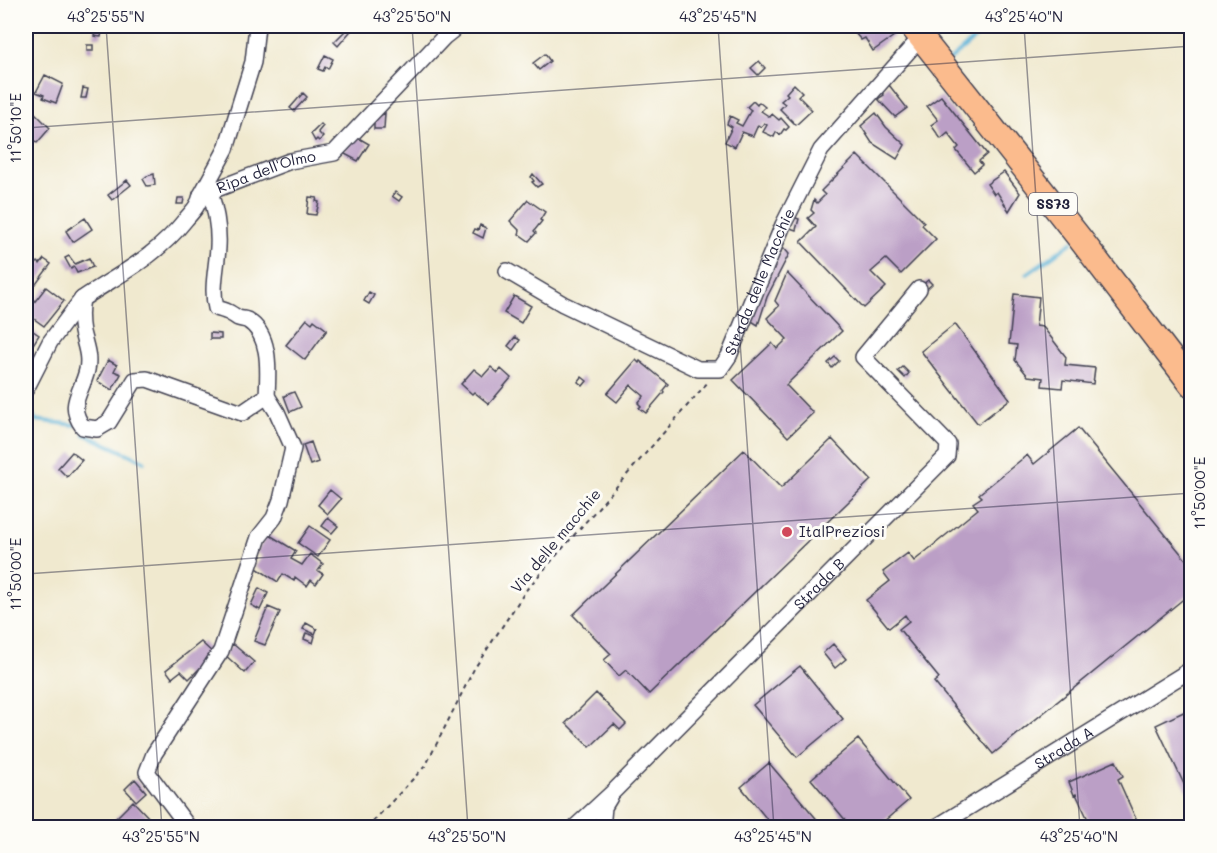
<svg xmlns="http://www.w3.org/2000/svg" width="1217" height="853" viewBox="0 0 1217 853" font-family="Mali,sans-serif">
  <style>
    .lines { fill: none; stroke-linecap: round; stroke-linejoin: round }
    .stream { stroke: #59b1d6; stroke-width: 4 }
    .building { fill: #bb9fc6 }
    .minor-casing { stroke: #414051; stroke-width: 18 }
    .primary-casing { stroke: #414051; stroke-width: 27 }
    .path { stroke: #414051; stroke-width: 2; stroke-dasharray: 4.5 4.5; stroke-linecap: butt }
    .minor { stroke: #fff; stroke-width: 15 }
    .primary { stroke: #fbbb8d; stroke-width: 24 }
    .ticks { fill: none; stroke: #22223b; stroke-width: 1.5; stroke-opacity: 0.45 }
    .poi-dot { fill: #d1495b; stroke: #fdfcf7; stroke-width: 2 }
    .labels { text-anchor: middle; stroke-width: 6; stroke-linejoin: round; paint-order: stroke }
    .shield { fill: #fdfcf7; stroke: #646373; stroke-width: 1.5 }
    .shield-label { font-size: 14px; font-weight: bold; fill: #22223b }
    .street-label { font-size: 15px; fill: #22223b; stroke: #fdfcf7 }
    .poi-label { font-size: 15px; fill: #22223b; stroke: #fdfcf7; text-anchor: start }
    .neatline { fill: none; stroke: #22223b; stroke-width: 2 }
    .ticks-label { font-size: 15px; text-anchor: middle; fill: #22223b }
  </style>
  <rect width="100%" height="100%" fill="#fdfcf7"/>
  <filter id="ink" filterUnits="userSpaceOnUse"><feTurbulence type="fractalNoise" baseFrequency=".0167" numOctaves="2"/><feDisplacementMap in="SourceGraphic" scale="12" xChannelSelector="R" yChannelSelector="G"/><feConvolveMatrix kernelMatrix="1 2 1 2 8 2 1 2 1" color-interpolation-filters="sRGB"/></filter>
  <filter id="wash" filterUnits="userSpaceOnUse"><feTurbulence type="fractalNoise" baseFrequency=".008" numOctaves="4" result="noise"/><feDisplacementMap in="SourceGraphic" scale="24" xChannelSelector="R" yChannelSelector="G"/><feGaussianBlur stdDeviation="1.35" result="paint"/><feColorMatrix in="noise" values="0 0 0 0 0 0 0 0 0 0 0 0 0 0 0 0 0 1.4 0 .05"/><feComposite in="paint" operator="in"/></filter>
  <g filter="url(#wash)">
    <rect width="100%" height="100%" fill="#f0e9cf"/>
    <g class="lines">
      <path class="stream" d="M950,60L989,26
        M1027,274L1072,242
        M26,412L32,414L35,420L75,425
        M84,434L144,461"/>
    </g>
    <g id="blocks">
      <path class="building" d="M96,26L103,27L101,37L94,36Z
        M350,26H355L338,46L334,42Z
        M849,26H885L894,36L873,51L865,38L861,40Z
        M87,45H93V51H87Z
        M545,54L550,61L539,70L533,63Z
        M325,55L333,59L328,69L325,67L323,71L318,69Z
        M759,61L765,68L758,75L751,68Z
        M45,75L63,84L56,103L43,98L44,95L36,92Z
        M794,84L802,92L798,96L812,110L796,125L780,109L785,104L781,101L788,95L786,93Z
        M889,85L907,108L895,117L878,99L884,95L881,91Z
        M83,88L88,89L86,98H81Z
        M303,93L307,97L294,111L290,108Z
        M941,96L987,154L979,161L982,165L974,172L956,150L959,147L948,133L941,139L931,125L938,120L927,106Z
        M753,101L757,105L759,102L765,107L761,111L770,117L772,114L779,120L781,118L789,127L786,130L784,129L780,135L776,132L774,137L763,132L767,125L764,123L761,127L758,125L753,136L742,132L735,147L725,142L732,127L727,124L730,116L738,120L736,123L742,126L751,110L747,107Z
        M34,112L50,128L37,143L35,141L30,147L26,142V120Z
        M385,113L384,129H374V119Z
        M876,113L886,127L905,145L897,159L872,143L861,126Z
        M321,124L323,126L318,132L323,137L319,141L317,139L315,141L311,134Z
        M355,136L369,144L358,161L343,153Z
        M857,155L924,222L922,225L936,239L901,274L886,259L879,265L871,272L886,287L864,308L801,242L816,227L808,218L814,213L811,210L814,200L817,203L825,195L821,191Z
        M1004,172L1020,193L1009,211L997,192L994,194L987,184Z
        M154,174L155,185L147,186L143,179L147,176Z
        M533,174L542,184L537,187L532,182L534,181L531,177Z
        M127,180L131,185L112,200L108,195Z
        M395,192L402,197L399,201L392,196Z
        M309,197L317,198L316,201L319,202L316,215L307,214Z
        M178,198H184L183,204H177Z
        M528,200L545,212L540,220L542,221L534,231L536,233L529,241L519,234L520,231L510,221Z
        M793,217L799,219L796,230L790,228Z
        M85,218L92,229L73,242L66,231Z
        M480,225L486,228L483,238L473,233L475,229L478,230Z
        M783,247L789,254L767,297L758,325L750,320Z
        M69,256L75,264L89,258L93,267L77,273L74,267L71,269L65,258Z
        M44,259L51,264L30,292L26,289V277L33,267L38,262L40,264Z
        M787,273L842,331L786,385L813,413L788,437L733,380L772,343L777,349L787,339L767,318L779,306L775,301Z
        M928,280L932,284L925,291L921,286Z
        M46,287L64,301L44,326L26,313Z
        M369,292L374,295L369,304L364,301Z
        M1014,294L1039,297L1036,326L1043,327L1066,357L1065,365L1095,368L1093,384L1063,380L1062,388L1042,386L1043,378L1028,376L1015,360L1017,345L1009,344Z
        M514,296L531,306L521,323L504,313Z
        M307,319L312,323L314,320L327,330L305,360L286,345Z
        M955,324L1010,399L978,424L921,351Z
        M30,329L39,335L32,346L28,343L26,346V336Z
        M210,333L221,334V339H210Z
        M515,337L520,340L513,350L508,346Z
        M835,357L839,361L832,368L828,363Z
        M108,360L117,365L114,371L121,374L112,390L97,381Z
        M636,360L639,363L640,361L668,384L663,390L664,392L646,413L639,408L641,406L638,403L644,396L631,385L617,402L607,394Z
        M491,367L498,373L501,369L511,378L489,404L474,392L472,394L461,384L474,369L483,376Z
        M903,367L909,373L905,378L898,371Z
        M582,377L587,381L583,386L578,382Z
        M294,392L301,407L290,412L284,396Z
        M1078,428L1192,567V592L993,754L934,682L939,678L899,629L909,621L905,615L889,628L866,600L890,581L883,572L908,553L914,561L978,509L973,503L982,497L979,494L1027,455L1034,464Z
        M832,439L871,480L649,694L626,670L619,676L604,660L611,654L573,615L744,450L781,488Z
        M311,442L318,462L310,465L303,445Z
        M72,452L82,460L67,477L58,468Z
        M330,490L341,499L328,514L318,505Z
        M328,518L338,526L332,533L322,526Z
        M310,526L330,540L318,557L298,543Z
        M268,534L296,551L291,559L302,565L310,554L323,564L318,571L323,574L316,584L311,580L307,586L295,577L294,581L283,574L278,582L255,567L262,556L256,553Z
        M259,588L268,593L260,610L251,605Z
        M268,607L280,612L265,645L254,641Z
        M306,623L317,629L315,634L303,629Z
        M306,633L315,636L313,643L304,639Z
        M201,642L214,654L189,679L181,671L172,678L166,670Z
        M233,644L254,662L245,673L224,654Z
        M833,644L846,659L835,668L823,653Z
        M800,666L843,719L797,757L753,705Z
        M596,693L626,724L620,730L614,724L590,747L566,723Z
        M1192,708V801L1156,725Z
        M858,739L909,800L876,828H852L811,779Z
        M1116,761L1123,776L1118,779L1140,828H1092L1076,794L1074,795L1069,782Z
        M769,763L820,823L823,828H774L741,787Z
        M135,779L146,792L136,801L125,789Z
        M133,801L150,819L141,828H119L113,821Z
        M1157,822L1160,828H1144Z"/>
    </g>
  </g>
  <g filter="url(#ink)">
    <use href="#blocks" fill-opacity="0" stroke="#414051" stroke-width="1.5"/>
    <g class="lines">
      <defs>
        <g id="minor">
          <path id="s1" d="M257,26L253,62L226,149L201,195L290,161L334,153L444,37L458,26"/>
          <path d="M210,192C215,208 219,230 218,247C217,267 211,289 216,308C227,311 229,312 238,318C241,319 244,319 247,320C272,335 268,372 267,396"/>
          <path id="s2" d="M507,271L563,304L698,369H720L729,356L783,225L821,150L921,37"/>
          <path d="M26,389L50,342L82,299"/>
          <path d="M189,828L147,772L154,754L221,651L259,537L274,518L281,500L293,448L277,412L267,396L242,413L147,379L135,380L109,422L97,429L83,427C66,404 82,393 87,370C90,356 85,345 82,332C80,321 80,309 82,299C121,273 156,257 186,219C193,211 199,205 201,195"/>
          <path id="s3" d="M574,828L613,792L947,456L948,444L863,357L919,289"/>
          <path d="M602,828L604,807L610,797"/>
          <path id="s4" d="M935,828L1192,669"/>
        </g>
        <path id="primary" d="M912,26L1081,240L1192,385"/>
      </defs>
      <use href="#minor" class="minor-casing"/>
      <use href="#primary" class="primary-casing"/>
      <path class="path" d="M367,828L426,765L474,669L527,589L708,382"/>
      <use href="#minor" class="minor"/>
      <use href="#primary" class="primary"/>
    </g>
  </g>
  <path class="ticks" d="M106,26L162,828M412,26L468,828M718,26L774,828M1024,26L1080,828M26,128L1192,46M26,574L1192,493"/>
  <circle class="poi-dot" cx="787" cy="532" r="6"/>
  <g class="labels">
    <rect class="shield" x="1029" y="193" width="48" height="22" rx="4.5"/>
    <g class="shield-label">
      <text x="1053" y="209">SS73</text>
    </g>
    <g class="street-label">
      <text dy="5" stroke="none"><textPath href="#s1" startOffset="249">Ripa dell'Olmo</textPath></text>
      <text dy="5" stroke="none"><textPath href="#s2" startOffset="333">Strada delle Macchie</textPath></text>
      <text transform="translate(556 541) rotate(-50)" y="5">Via delle macchie</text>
      <text dy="5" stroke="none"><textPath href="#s3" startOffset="346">Strada B</textPath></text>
      <text dy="5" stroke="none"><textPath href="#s4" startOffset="152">Strada A</textPath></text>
    </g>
    <g class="poi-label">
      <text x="799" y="537">ItalPreziosi</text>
    </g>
  </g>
  <rect width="1217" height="853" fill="none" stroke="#fdfcf7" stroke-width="66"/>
  <rect x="33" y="33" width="1151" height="787" class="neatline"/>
  <g class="ticks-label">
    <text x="106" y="22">43°25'55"N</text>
    <text x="412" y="22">43°25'50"N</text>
    <text x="718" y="22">43°25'45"N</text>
    <text x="1024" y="22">43°25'40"N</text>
    <text transform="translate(16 128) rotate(-90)" y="5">11°50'10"E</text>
    <text transform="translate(1200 493) rotate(-90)" y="5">11°50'00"E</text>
    <text transform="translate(16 574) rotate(-90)" y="5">11°50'00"E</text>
    <text x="161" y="842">43°25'55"N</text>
    <text x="467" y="842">43°25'50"N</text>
    <text x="773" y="842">43°25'45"N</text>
    <text x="1079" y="842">43°25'40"N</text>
  </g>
</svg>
